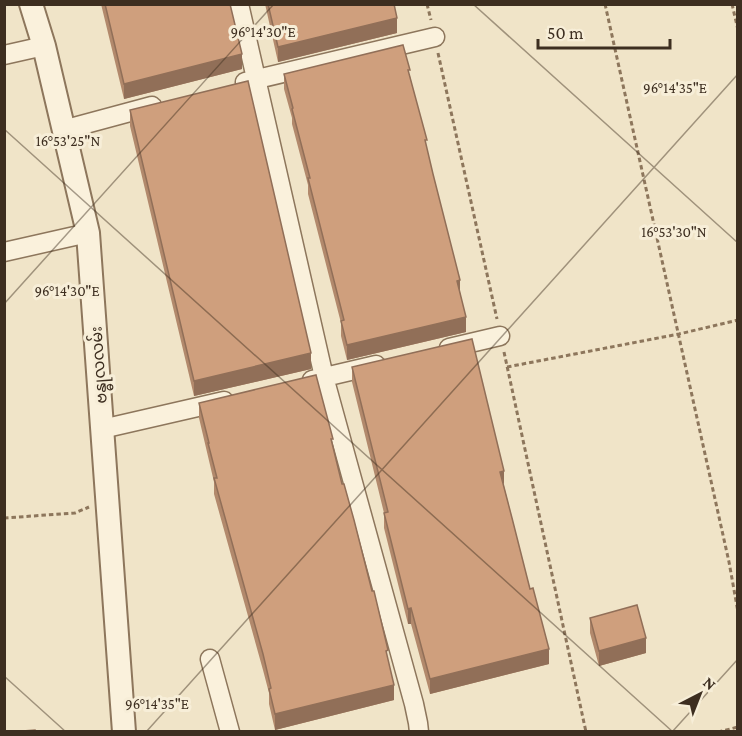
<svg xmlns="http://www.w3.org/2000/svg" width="742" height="736" viewBox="0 0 742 736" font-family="'Crimson Pro','Noto Sans Myanmar',serif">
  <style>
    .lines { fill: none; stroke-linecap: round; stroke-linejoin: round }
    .minor-casing { stroke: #8d765c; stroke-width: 21 }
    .tertiary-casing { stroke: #8d765c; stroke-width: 26 }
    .path { stroke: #8d765c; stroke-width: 3; stroke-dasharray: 4.5 3; stroke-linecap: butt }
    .minor { stroke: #faf1dc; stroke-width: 18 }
    .tertiary { stroke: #faf1dc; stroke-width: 22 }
    .wall { fill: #b2896c }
    .shaded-wall { fill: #916f58 }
    .building { fill: #cf9f7d; stroke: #916f58; stroke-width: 1.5 }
    .ticks { fill: none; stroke: #3d2e20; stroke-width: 1.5; stroke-opacity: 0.45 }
    .labels { text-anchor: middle; stroke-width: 6; stroke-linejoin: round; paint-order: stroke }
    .street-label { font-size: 16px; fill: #3d2e20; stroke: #f7eed8 }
    .ticks-label { font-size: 15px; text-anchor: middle; fill: #3d2e20; stroke: #f7eed8; stroke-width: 6; stroke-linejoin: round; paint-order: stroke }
  </style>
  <rect width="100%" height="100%" fill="#f0e4c8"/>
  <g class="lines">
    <defs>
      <path id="minor" d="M239,4L324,377L414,704L418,723L419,732
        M4,55L44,46
        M245,82L435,37
        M63,130L152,106
        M4,252L88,233
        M449,348L500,336
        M312,380L376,365
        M102,429L224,401
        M210,659L230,732"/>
      <path id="tertiary" d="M31,4L44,46L88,233L124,732"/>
    </defs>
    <use href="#minor" class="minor-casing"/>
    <use href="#tertiary" class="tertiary-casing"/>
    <path class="path" d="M427,4L431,20
      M605,4L729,562L738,612
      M732,4L738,30
      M438,53L497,319
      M504,352L586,732
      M507,367L679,334L738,320
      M4,518L75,513L89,507
      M718,732L738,727"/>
    <use href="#minor" class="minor"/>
    <use href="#tertiary" class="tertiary"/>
  </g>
  <path class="wall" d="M101,4H230L242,69L124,99Z
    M265,4H394L397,33L278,62Z
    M284,74L410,76L460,292L466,332L347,360L341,336V323L308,194V185L292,124V118L284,89Z
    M130,110L311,369L194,396L130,126Z
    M352,367L504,486L549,664L430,694L411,624H408L384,528V513L352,382Z
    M199,403L333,450L388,661L394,700L275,730L269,704V693L263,670L214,494V482L199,418Z
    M590,618L646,653L599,666L590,633Z"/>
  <path class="shaded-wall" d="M397,18V33L278,62V47Z
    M242,54V69L124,99V84Z
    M460,280V295L457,281Z
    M466,317V332L347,360V345Z
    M311,353V369L194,396V381Z
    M504,471V486L500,472Z
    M411,608V624H408V609Z
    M646,638V653L599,666V651Z
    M549,649V664L430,694V679Z
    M394,685V700L275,730V714Z"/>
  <path class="building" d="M105,4H230L242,54L124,84Z
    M268,4H394L397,18L278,47Z
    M403,45L410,70H408L427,140H425L433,174L460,280L457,281L466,317L347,345L341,321L344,320L308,178H310L292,109L293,108L284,74Z
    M248,81L311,353L194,381L130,110Z
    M472,339L504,471L500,472L512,518L530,589L533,588L549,649L430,679L411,608L408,609L384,513L388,512L352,367Z
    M316,375L333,439H331L342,484H344L354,520L372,591H374L388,650L386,651L394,685L275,714L269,689L271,688L263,654L214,478H217L208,443H209L199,403Z
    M637,605L646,638L599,651L590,618Z
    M35,730V732H9Z"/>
  <path class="ticks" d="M473,4L738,243M4,129L673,732M4,304L274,4M4,676L66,732M146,732L738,74M672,732L738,659"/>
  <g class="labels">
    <g class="street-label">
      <text transform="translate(98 365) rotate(-94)" y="6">ဗန္ဓုလလမ်း</text>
    </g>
  </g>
  <g class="ticks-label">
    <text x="263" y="37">96°14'30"E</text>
    <text x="675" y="93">96°14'35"E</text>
    <text x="68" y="146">16°53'25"N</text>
    <text x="674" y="237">16°53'30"N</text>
    <text x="67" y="296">96°14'30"E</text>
    <text x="157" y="709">96°14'35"E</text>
  </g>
  <rect width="742" height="736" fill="none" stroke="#3d2e20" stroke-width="12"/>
  <g transform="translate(700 694) rotate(42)" stroke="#f7eed8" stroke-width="4.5" paint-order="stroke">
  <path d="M0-4.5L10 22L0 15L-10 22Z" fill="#3d2e20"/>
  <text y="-9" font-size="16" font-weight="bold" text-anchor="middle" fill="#3d2e20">N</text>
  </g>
  <path d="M538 39v9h132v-9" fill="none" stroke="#3d2e20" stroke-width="3"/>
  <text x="547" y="39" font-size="18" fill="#3d2e20" stroke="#f7eed8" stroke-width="4.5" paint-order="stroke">50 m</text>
</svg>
